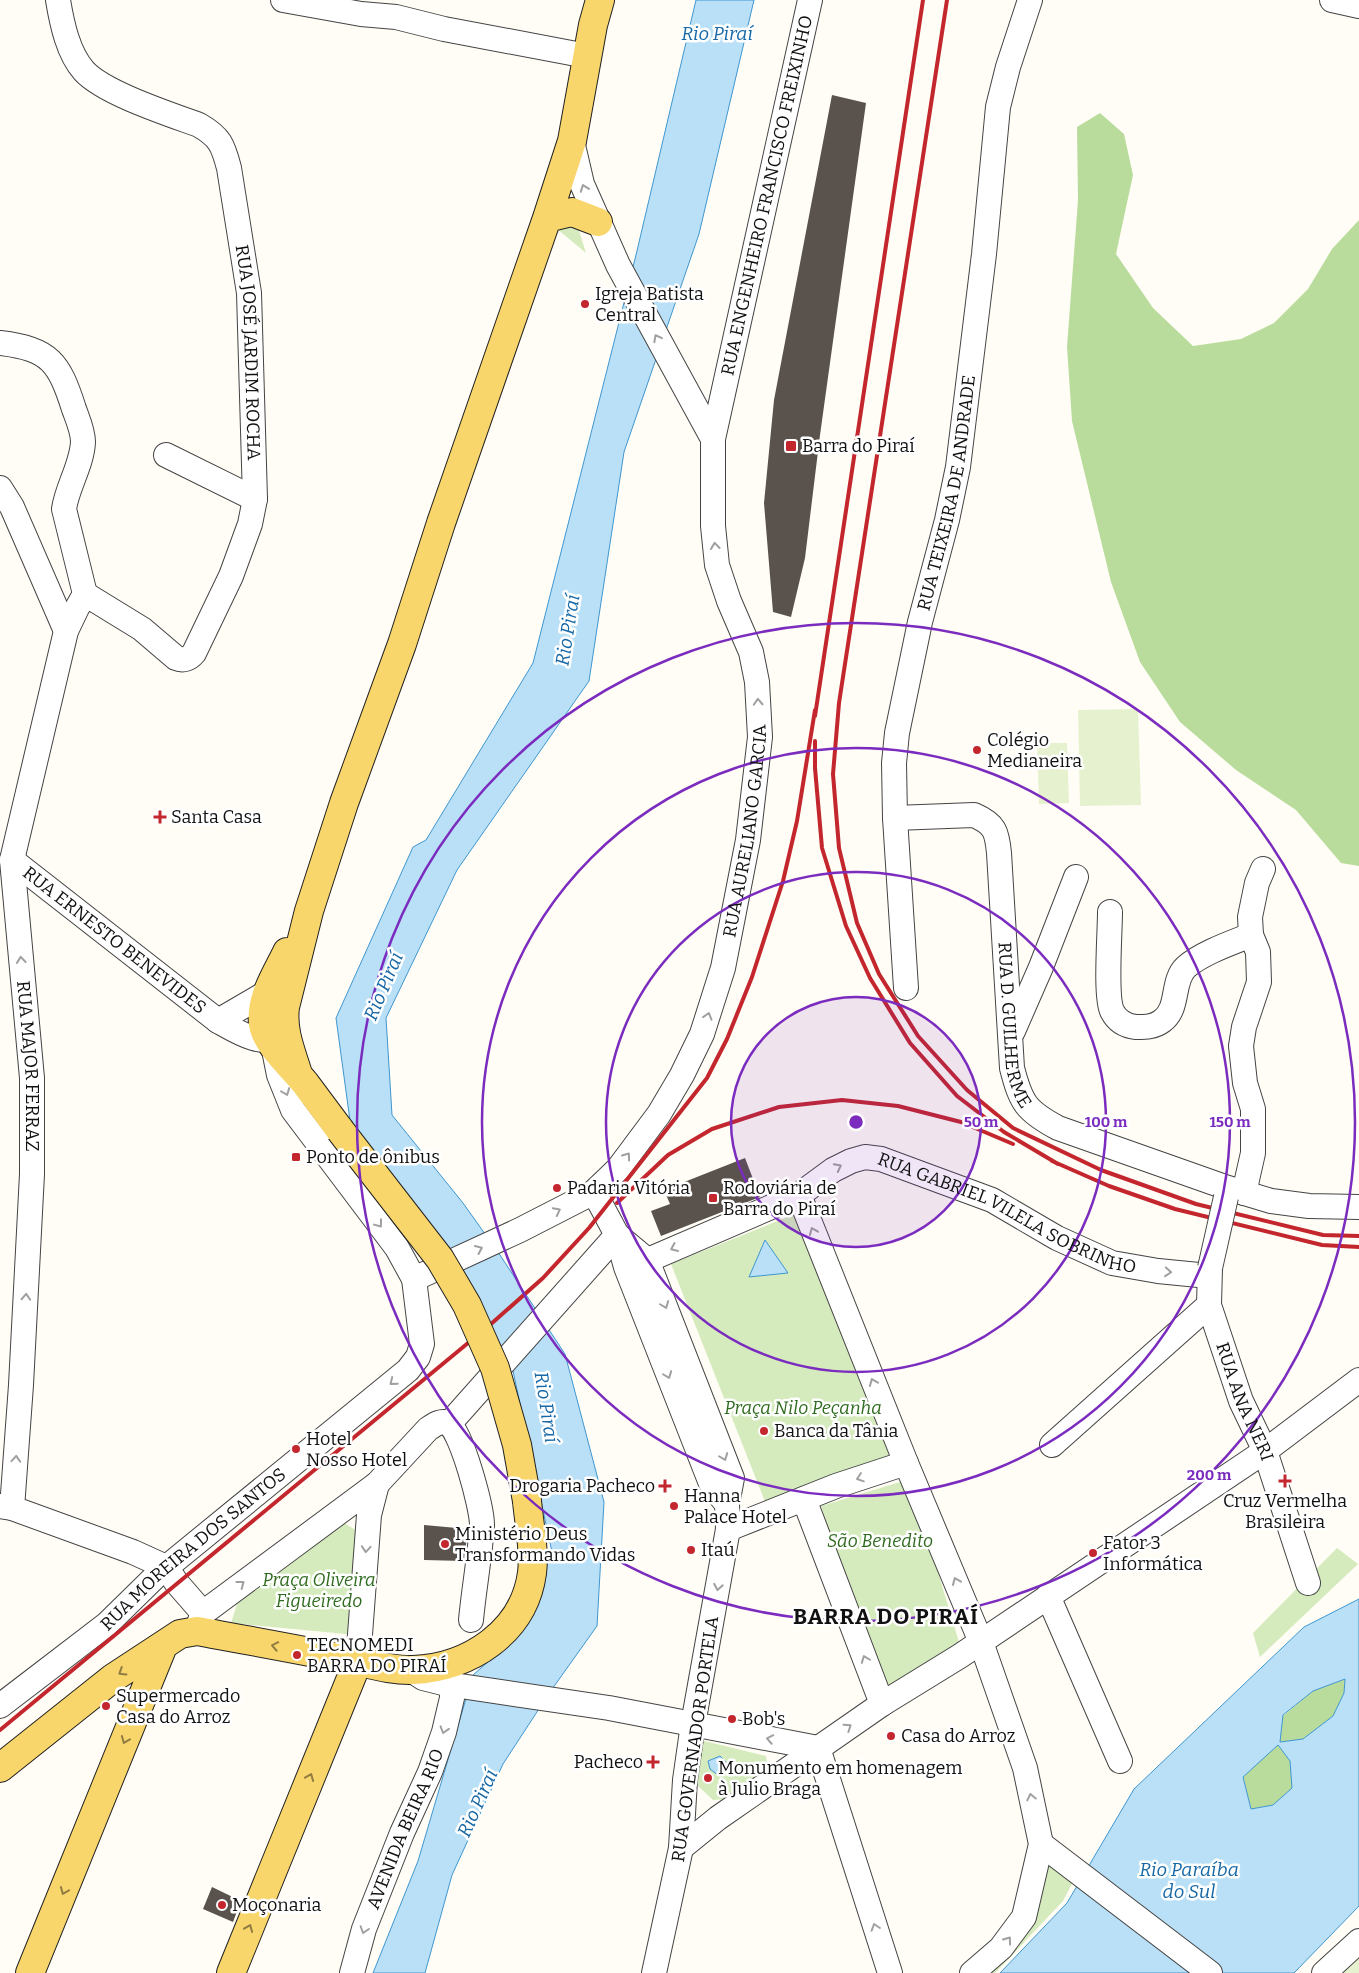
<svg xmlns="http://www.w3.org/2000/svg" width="1359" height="1973" viewBox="0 0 1359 1973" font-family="Bitter,serif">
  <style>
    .green { fill: #d5ebbd }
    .forest { fill: #b9dc9c }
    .pitch { fill: #e6f2cf }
    .water { fill: #b9e0f7; stroke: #3f96cf; fill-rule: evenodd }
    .building { fill: #5a524d }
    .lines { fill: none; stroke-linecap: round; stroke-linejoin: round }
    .minor-casing { stroke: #444; stroke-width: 26 }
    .major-casing { stroke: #222; stroke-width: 30 }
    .minor { stroke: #fff; stroke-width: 24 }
    .major { stroke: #f9d66b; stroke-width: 28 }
    .rail { stroke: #c4262e; stroke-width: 4 }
    .minor-bridge-casing { stroke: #444; stroke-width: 26; stroke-linecap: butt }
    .major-bridge-casing { stroke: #222; stroke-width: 30; stroke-linecap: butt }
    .minor-bridge { stroke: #fff; stroke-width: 24 }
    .major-bridge { stroke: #f9d66b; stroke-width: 28 }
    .oneway { stroke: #a0a0a0 }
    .oneway2 { stroke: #917d42 }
    .ring { fill: none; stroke: #7b2cbf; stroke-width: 2.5 }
    .poi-dot { fill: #c4262e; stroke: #fff; stroke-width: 2 }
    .labels { text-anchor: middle; stroke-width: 5; stroke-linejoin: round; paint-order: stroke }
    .street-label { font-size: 18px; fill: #111; stroke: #fff }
    .poi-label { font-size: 18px; fill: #111; stroke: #fff; text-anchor: start }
    .park-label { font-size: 18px; font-style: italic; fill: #2f6b1f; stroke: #fff }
    .water-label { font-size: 19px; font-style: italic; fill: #1768a6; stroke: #fff }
    .district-label { font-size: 22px; font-weight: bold; letter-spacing: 1px; fill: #111; stroke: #fff }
    .centre { fill: #7b2cbf; stroke: #fff; stroke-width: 2.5 }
    .ring-label { font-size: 15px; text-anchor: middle; font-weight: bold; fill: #7b2cbf; stroke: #fff; stroke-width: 5; stroke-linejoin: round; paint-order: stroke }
  </style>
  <rect width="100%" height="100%" fill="#fffdf5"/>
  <path class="green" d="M576,221L586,253L550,223Z
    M800,1212L899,1462L766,1504L671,1264Z
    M910,1479L962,1652L882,1702L821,1506Z
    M341,1521L365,1536L356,1635L231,1623L237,1604Z
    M1337,1548L1358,1564L1260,1657L1253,1633Z
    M700,1740L766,1756L768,1767L727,1799L713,1800L697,1785L693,1761Z
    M1045,1857L1075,1878L1063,1901L995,1973H982Z"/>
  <path class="forest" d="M1100,113L1124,134L1133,175L1116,254L1153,308L1193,346L1241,339L1274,323L1308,289L1332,249L1359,220V866L1341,863L1296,810L1236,770L1180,722L1140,662L1111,582L1072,421L1067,347L1078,200L1077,127Z
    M1345,1679L1344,1693L1333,1716L1303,1739L1279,1742L1283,1716L1313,1691Z
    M1278,1744L1290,1761L1293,1788L1273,1805L1251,1810L1243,1777Z"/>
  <path class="pitch" d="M1138,709L1141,805L1080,806L1078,710Z
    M1037,743H1067L1069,803L1039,804Z
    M1359,1952V1973H1336Z"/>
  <path class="water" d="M696,0H754L699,234L624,452L589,681L457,870L386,1018L392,1115L463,1203L500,1255L565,1354L604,1502L597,1626L550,1692L503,1764L452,1875L425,1973H373L418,1861L473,1675L520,1634L552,1552L513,1371L456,1269L351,1128L336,1018L413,847L426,840L533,663L636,255Z
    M765,1240L788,1273L749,1277Z
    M1359,1599V1906L1294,1973H1000L1067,1903L1134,1789L1304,1627ZM1345,1679L1344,1693L1333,1716L1303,1739L1280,1742L1283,1715L1313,1691ZM1278,1745L1290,1761L1292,1788L1273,1805L1251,1809L1243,1777Z
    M720,1756L726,1762L728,1768L724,1773L718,1775L710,1769L708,1761Z"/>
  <path class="building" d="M832,95L866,103L820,435L805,558L791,617L773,612L764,503L774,400Z
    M745,1158L760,1197L661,1236L651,1211L670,1204L664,1190Z
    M424,1525L468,1529L464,1561L424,1560Z
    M212,1887L241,1901L233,1922L203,1909Z"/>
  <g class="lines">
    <defs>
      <g id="minor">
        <path id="s1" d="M58,0C62,24 68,53 84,71C104,93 169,114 199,125C220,137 223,145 229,168L249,293L255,499L250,524L231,576L194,653C189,659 183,661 176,658L142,629L85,594"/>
        <path d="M283,0L361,14L396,17L444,29L587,56"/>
        <path d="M1332,0L1359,6"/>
        <path d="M572,141L582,184L618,265L713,439"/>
        <path id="s2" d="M0,343C50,349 59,362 74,409C78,420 83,431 83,442C82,465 67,487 64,509L85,594L77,608L66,631L12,860L32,1078V1174L21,1385L12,1508"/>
        <path d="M166,455L255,499"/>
        <path d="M0,488L12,507L66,631"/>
        <path id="s3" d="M895,818L974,815C995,824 997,832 999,853L1012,1068C1021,1103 1026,1111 1058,1128L1228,1188L1271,1201L1309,1206L1359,1207"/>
        <path id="s4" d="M12,860L218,1021C236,1031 263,1049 284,1035"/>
        <path d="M1110,912C1110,934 1105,995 1112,1011C1117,1021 1126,1026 1136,1027C1146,1027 1154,1027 1162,1021C1180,1008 1171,981 1186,967C1202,953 1231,943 1251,935"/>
        <path id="s5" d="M906,988L895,818L894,763L897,733L920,622L947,520L958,467L984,254L998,107L1008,67L1030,0"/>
        <path d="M218,1021L266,993L281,994"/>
        <path d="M1013,1031L1041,967L1076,877"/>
        <path d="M594,1192L617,1235L626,1267L712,1486L727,1504"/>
        <path d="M1244,1193L1253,1153V1109L1245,1083L1241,1046L1244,1027L1259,982L1258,952L1251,935L1250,917L1257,883L1263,869"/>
        <path d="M799,1195L906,1463L981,1642L1025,1768L1041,1844L1024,1917L1001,1948L972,1973"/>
        <path d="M617,1235L647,1260L732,1478L727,1504L728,1529L693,1724L685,1780L681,1848L654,1973"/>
        <path id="s6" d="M1210,1268L1209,1305L1241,1401L1265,1451L1308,1583"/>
        <path id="s7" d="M414,1279L520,1230L594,1192L618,1169L659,1114L682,1075L702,1034L723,968L748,840L760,737L757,682L751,652L729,601L717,565L713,526V439L810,0"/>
        <path id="s8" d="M632,1281L634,1270L641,1263L799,1195L833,1170L851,1161L865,1157L881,1159L992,1200L1057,1238L1112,1263L1158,1271L1209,1276"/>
        <path d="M449,1424L617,1235"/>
        <path d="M1052,1445L1209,1305"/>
        <path d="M804,1499L882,1704"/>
        <path d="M0,1506L12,1508L133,1552L166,1567L176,1582L203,1613L197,1629"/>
        <path d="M728,1529L836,1486L906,1463"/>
        <path d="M1048,1596L1120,1761"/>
        <path d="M203,1613L377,1484L428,1429C434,1425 442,1419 449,1424C462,1433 482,1508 482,1525C480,1556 474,1588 471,1620"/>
        <path d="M358,1661L369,1515L377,1484"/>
        <path d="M411,1670L423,1678L447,1684L609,1708L818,1748L890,1973"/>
        <path id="s9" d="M0,1706L107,1624L157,1575L408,1370L418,1357L422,1344L414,1279L397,1248L293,1110L279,1075L273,1045"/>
        <path d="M1041,1844L1210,1973"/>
        <path d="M681,1848L718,1818L882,1704L960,1656L1265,1451L1359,1380"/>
        <path id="s10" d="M352,1973L364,1929L402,1833L430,1772L444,1732L452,1698V1691L447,1684"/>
        <path d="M1324,1973L1359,1941"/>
      </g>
      <path id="major" d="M547,218L572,212L598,222
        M287,952C276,975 260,998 263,1024C265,1043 293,1068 305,1083C317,1099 328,1114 340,1130
        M298,1074C291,1051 282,1031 285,1007L309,911L344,803L402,644L441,523L547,218L572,141L593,25L600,0
        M0,1768L113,1678L180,1634L197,1631C246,1640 296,1649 346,1659C367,1663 391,1671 413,1670C469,1668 524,1632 532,1573C535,1550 529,1524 527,1501
        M30,1973L163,1646
        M231,1973L358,1661"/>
    </defs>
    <use href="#minor" class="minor-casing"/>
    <use href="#major" class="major-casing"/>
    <use href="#minor" class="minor"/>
    <use href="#major" class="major"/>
    <path class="rail" d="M947,0L839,703L833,774L839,848L857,923L879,974L918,1036L967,1090L1013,1128L1101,1170L1196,1204L1323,1235L1359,1236
      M815,716L923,0
      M815,741V768L822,848L846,926L870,978L910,1043L957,1096L1004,1132L1058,1164
      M1052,1161L1109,1186L1175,1209L1322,1245L1359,1247
      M617,1203L668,1155L712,1129L779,1107L842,1100L898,1106L961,1122L1013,1144
      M0,1730L491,1324L543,1278L589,1228L707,1078L727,1039L752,977L783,881L797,821L815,710"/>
    <defs>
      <path id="minor-bridge" d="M1210,1268L1226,1197"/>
      <path id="major-bridge" d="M340,1130L440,1259L467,1305L495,1368L517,1445L527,1501"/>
    </defs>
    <use href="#minor-bridge" class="minor-bridge-casing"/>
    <use href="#major-bridge" class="major-bridge-casing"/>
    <use href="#minor-bridge" class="minor-bridge"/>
    <use href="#major-bridge" class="major-bridge"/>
  </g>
  <defs><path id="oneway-chevron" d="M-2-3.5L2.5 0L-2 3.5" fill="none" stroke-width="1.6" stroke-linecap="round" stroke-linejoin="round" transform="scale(1.25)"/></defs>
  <g class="oneway">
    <use href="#oneway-chevron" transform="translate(584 188) rotate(-110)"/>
    <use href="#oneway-chevron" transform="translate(657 338) rotate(-118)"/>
    <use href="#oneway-chevron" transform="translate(715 546) rotate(-96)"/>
    <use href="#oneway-chevron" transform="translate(758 702) rotate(-93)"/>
    <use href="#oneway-chevron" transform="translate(21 960) rotate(-96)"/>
    <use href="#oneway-chevron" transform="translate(708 1016) rotate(-73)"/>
    <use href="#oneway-chevron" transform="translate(286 1092) rotate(69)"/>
    <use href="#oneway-chevron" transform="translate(627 1156) rotate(-54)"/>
    <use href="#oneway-chevron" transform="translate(838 1167) rotate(-27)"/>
    <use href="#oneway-chevron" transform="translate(557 1211) rotate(-27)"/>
    <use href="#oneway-chevron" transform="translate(379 1224) rotate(53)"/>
    <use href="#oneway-chevron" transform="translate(813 1231) rotate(-112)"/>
    <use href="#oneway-chevron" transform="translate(674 1248) rotate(156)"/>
    <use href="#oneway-chevron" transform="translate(479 1249) rotate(-24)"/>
    <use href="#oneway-chevron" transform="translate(1168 1272) rotate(5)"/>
    <use href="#oneway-chevron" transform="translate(26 1297) rotate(-87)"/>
    <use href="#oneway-chevron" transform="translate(665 1305) rotate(69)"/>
    <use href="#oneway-chevron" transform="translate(668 1375) rotate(69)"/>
    <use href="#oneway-chevron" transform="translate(393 1382) rotate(141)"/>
    <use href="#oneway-chevron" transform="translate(873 1382) rotate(-112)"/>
    <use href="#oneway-chevron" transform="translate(724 1457) rotate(69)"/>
    <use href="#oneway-chevron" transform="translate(16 1459) rotate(-86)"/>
    <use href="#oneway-chevron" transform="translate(860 1478) rotate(161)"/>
    <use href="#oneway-chevron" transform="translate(366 1549) rotate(94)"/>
    <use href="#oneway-chevron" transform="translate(956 1581) rotate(-113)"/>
    <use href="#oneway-chevron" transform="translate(241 1584) rotate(-37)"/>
    <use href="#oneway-chevron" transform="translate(718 1587) rotate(100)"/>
    <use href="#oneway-chevron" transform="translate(865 1659) rotate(-111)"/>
    <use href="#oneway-chevron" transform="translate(848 1727) rotate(-34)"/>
    <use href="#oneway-chevron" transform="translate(444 1730) rotate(107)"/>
    <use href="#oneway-chevron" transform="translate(770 1739) rotate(-169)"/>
    <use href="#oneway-chevron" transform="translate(1031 1797) rotate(-102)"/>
    <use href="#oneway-chevron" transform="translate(875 1927) rotate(-108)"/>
    <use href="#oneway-chevron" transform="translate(364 1930) rotate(108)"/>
    <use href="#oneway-chevron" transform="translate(1008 1940) rotate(-54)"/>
  </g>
  <g class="oneway2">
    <use href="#oneway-chevron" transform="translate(275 1646) rotate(-169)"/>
    <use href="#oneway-chevron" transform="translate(122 1672) rotate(148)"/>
    <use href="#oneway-chevron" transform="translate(125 1740) rotate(112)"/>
    <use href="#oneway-chevron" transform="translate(310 1777) rotate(-68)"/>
    <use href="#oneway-chevron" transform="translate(64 1891) rotate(112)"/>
    <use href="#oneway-chevron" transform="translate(249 1928) rotate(-68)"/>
  </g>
  <circle cx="856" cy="1122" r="125" fill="#7b2cbf" fill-opacity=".12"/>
  <g class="ring">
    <circle cx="856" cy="1122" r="125"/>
    <circle cx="856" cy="1122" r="250"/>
    <circle cx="856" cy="1122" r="374"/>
    <circle cx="856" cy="1122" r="499"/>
  </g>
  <g class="poi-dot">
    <circle cx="585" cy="304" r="5"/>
    <rect x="785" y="440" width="12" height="12" rx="2.5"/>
    <circle cx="977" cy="750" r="5"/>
    <path d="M157.5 809.5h5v5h5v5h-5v5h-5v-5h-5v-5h5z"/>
    <rect x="291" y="1152" width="10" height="10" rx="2.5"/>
    <circle cx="557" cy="1188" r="5"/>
    <rect x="708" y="1193" width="10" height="10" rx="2.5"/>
    <circle cx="764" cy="1431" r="5"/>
    <circle cx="296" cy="1449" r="5"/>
    <path d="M1282.5 1473.5h5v5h5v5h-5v5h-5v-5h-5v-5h5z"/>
    <path d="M662.5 1478.5h5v5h5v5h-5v5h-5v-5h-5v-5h5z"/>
    <circle cx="674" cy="1506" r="5"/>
    <circle cx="445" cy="1544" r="5"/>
    <circle cx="691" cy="1550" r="5"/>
    <circle cx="1093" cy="1553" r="5"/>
    <circle cx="297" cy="1655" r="5"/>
    <circle cx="106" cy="1706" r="5"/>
    <circle cx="732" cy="1719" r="5"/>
    <circle cx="891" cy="1736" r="5"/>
    <path d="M650.5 1754.5h5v5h5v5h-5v5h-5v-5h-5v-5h5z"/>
    <circle cx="708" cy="1778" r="5"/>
    <circle cx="222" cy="1905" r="5"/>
  </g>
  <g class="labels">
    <g class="street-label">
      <text dy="6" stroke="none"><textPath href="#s7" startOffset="1251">RUA ENGENHEIRO FRANCISCO FREIXINHO</textPath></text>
      <text dy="6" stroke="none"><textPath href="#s1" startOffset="445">RUA JOSÉ JARDIM ROCHA</textPath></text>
      <text dy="6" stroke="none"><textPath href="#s5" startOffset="501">RUA TEIXEIRA DE ANDRADE</textPath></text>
      <text dy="6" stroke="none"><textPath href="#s7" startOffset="601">RUA AURELIANO GARCIA</textPath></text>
      <text dy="6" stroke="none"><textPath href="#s4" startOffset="130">RUA ERNESTO BENEVIDES</textPath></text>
      <text dy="6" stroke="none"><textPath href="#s3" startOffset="301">RUA D. GUILHERME</textPath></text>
      <text dy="6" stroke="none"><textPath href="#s2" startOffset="784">RUA MAJOR FERRAZ</textPath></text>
      <text dy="6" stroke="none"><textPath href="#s8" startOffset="424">RUA GABRIEL VILELA SOBRINHO</textPath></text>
      <text dy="6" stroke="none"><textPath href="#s6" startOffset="140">RUA ANA NERI</textPath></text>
      <text dy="6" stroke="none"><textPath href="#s9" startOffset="249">RUA MOREIRA DOS SANTOS</textPath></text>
      <text transform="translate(695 1739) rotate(-82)" y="6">RUA GOVERNADOR PORTELA</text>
      <text dy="6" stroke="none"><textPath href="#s10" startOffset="154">AVENIDA BEIRA RIO</textPath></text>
    </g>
    <g class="poi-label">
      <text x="595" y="300">Igreja Batista<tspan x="595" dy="21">Central</tspan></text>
      <text x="802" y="452">Barra do Piraí</text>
      <text x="987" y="746">Colégio<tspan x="987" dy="21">Medianeira</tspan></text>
      <text x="171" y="823">Santa Casa</text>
      <text x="306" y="1163">Ponto de ônibus</text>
      <text x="567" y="1194">Padaria Vitória</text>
      <text x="723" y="1194">Rodoviária de<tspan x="723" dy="21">Barra do Piraí</tspan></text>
      <text x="774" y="1437">Banca da Tânia</text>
      <text x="306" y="1445">Hotel<tspan x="306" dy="21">Nosso Hotel</tspan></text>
      <text x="655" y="1492" text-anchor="end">Drogaria Pacheco</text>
      <text x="684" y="1502">Hanna<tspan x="684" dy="21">Palace Hotel</tspan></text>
      <text x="1285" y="1507" text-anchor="middle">Cruz Vermelha<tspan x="1285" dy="21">Brasileira</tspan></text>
      <text x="455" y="1540">Ministério Deus<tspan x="455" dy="21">Transformando Vidas</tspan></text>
      <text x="1103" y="1549">Fator 3<tspan x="1103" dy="21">Informática</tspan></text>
      <text x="701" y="1556">Itaú</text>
      <text x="307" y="1651">TECNOMEDI<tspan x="307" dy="21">BARRA DO PIRAÍ</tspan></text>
      <text x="116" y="1702">Supermercado<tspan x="116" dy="21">Casa do Arroz</tspan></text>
      <text x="742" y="1725">Bob's</text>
      <text x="901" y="1742">Casa do Arroz</text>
      <text x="643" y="1768" text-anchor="end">Pacheco</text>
      <text x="718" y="1774">Monumento em homenagem<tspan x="718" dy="21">à Julio Braga</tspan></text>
      <text x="232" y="1911">Moçonaria</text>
    </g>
    <g class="park-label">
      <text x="803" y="1414">Praça Nilo Peçanha</text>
      <text x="880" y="1547">São Benedito</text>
      <text x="319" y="1586">Praça Oliveira<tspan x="319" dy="21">Figueiredo</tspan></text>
    </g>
    <g class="water-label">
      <text x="717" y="40">Rio Piraí</text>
      <text transform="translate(567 630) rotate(-81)" y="7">Rio Piraí</text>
      <text transform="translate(383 986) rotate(-67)" y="7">Rio Piraí</text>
      <text transform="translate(547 1407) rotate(81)" y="7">Rio Piraí</text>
      <text transform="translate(477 1803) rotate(-66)" y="7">Rio Piraí</text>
      <text x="1189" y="1876">Rio Paraíba<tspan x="1189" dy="22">do Sul</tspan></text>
    </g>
    <g class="district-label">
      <text x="886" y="1624">BARRA DO PIRAÍ</text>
    </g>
  </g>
  <circle cx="856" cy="1122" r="8" class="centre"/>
  <g class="ring-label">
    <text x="981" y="1127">50 m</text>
    <text x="1106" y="1127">100 m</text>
    <text x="1230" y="1127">150 m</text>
    <text x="1209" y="1480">200 m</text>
  </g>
</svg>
